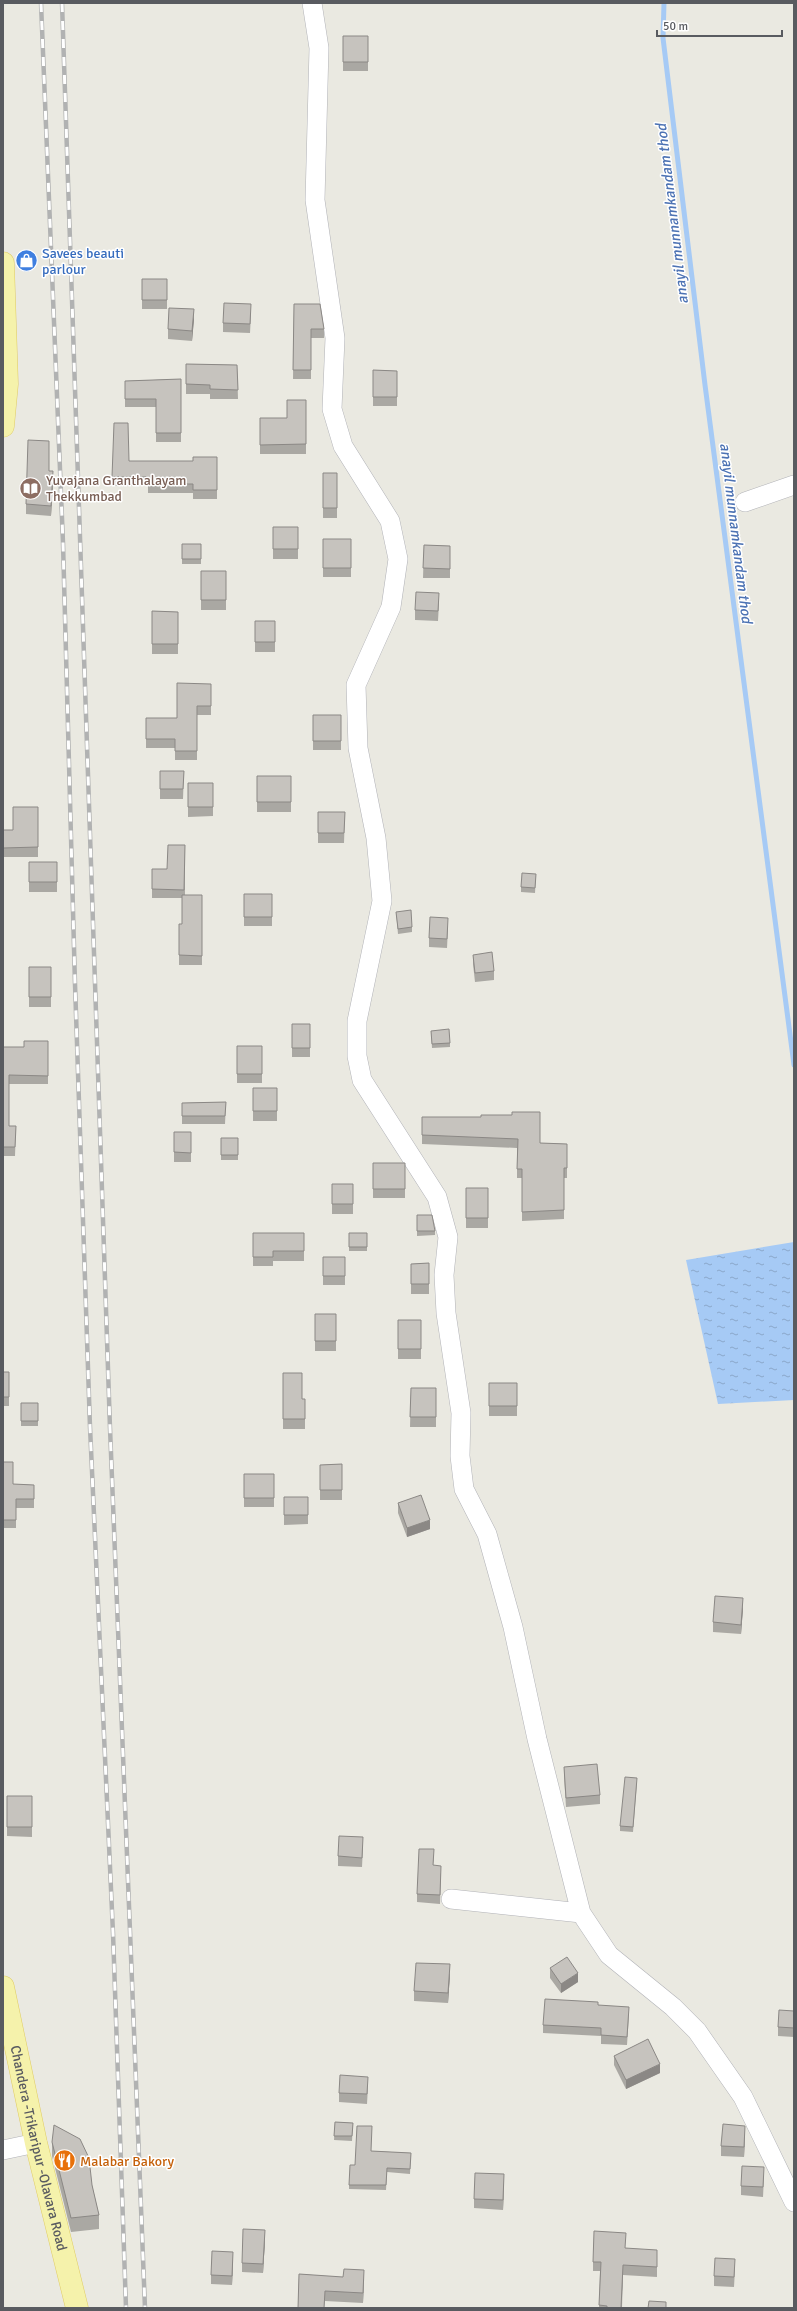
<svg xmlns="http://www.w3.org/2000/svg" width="797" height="2311" viewBox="0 0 797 2311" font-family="Signika,sans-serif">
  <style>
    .water { fill: url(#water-ripples) }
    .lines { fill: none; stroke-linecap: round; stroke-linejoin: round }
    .stream { stroke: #a6caf5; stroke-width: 5 }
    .minor-casing { stroke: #b1b2b7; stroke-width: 20 }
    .major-casing { stroke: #e0cc64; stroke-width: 23 }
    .minor { stroke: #fff; stroke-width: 19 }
    .major { stroke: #f5f2ab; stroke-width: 22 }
    .rail-casing { stroke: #b1b2b2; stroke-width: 4.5 }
    .rail { stroke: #fff; stroke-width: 3; stroke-dasharray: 9; stroke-linecap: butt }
    .wall { fill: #aaa8a3 }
    .shaded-wall { fill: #8b8885 }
    .building { fill: #c6c3be; stroke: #8b8885 }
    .labels { text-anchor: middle; stroke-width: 3; stroke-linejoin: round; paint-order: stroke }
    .shop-label { font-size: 14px; fill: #366cbe; stroke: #fff; text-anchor: start }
    .education-label { font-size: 14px; fill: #785e54; stroke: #fff; text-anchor: start }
    .street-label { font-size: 14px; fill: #595b60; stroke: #fff }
    .food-label { font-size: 14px; fill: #c56008; stroke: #fff; text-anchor: start }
    .water-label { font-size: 15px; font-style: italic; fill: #4d73b4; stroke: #fff }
  </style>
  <defs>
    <pattern id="water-ripples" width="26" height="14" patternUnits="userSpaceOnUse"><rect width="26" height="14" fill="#a6caf5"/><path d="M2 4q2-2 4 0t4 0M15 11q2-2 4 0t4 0" fill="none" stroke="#8aa7ca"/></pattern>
  </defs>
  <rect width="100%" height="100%" fill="#eae9e1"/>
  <path class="water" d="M794,1242V1400L718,1404L686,1260Z"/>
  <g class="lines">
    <path class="stream" d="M664,3L663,38L705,385L794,1065"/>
    <defs>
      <path id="minor" d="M312,3L319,48L315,200L335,338L332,409L343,446L390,521L398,559L391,607L356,685L358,748L376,838L382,901L357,1021V1056L362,1080L437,1197L448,1237L444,1275L446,1313L461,1413L460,1456L464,1489L487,1534L513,1627L537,1739L581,1913L609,1955L673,2007L697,2031L743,2097L794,2202
        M745,502L794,485
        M451,1899L581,1913
        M3,2150L36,2143"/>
      <g id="major">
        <path d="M3,263L7,384L3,426"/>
        <path id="s1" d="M3,1987L36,2143L77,2308"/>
      </g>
    </defs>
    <use href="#minor" class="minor-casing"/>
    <use href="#major" class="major-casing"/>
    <use href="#minor" class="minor"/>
    <use href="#major" class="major"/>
    <defs>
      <path id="rail" d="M41,3L63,543L75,984L90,1427L113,1933L126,2308
        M62,3L110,1428L145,2308"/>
    </defs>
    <use href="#rail" class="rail-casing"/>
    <use href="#rail" class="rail"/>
  </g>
  <path class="wall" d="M343,36H368V71H343Z
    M142,279H167V309H142Z
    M294,304L324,329V338H311V379H293Z
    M251,314L250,333L223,332V323Z
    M194,319L192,341L168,339V329Z
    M186,364L237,365L238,399H210V394H186Z
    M373,370L397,371V406H373Z
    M181,379V442H156V407H125V381Z
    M306,400V454H260V418H287Z
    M217,457V499H193V493H148V486H112V477L129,461H193Z
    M49,471L53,481L51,516L26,514V504Z
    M323,473H337V518H323Z
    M273,527H298V559H273Z
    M323,539H351V577H323Z
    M182,544H201V564H182Z
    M424,545L450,546V578H423Z
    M201,571H226V610H201Z
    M439,603L438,621L415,620V610Z
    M152,611L178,612V654H152Z
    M255,621H275V652H255Z
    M211,684V715H197V760H175V748H146V718H177Z
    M313,715H341V750H313Z
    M160,771H184L183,799H160Z
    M257,776H291V812H257Z
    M188,783H213V816L188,817Z
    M38,807V857H3V830H13Z
    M318,812H345L344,843H318Z
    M185,845V895H202V965H179V924H182V898H152V869H167Z
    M29,862H57V892H29Z
    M536,874L535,893L521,892V887Z
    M244,894H272V926H244Z
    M396,912L412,927V932L398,934Z
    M448,928L447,948L429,947V938Z
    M473,955L494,971V980L475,982L473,964Z
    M29,967H51V1007H29Z
    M292,1024H310V1057H292Z
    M431,1031L450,1043V1047L432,1048Z
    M48,1041V1084H9V1126H16L15,1156H3V1047H24Z
    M237,1046H262V1083H237Z
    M253,1088H277V1121H253Z
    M226,1102L225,1124H182V1103Z
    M422,1117L540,1143L567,1144V1178H564V1219L522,1221V1178H517V1148L422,1144Z
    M174,1132H191V1162H174Z
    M221,1138H238V1160H221Z
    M373,1163H405V1198H373Z
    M332,1184H353V1214H332Z
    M466,1188H488V1228H466Z
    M417,1215L435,1231V1235L417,1236Z
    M253,1233H304V1261H273V1266H253Z
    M349,1233H367V1251H349Z
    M323,1257H345V1285H323Z
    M429,1263V1294H411V1264Z
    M315,1314H336V1351H315Z
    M398,1320H421V1359H398Z
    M3,1372H9V1406H3Z
    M283,1373L302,1399H305V1429H283Z
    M489,1383H517V1416H489Z
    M411,1388H436V1427H410Z
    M21,1403H38V1426H21Z
    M3,1462L13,1484L34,1485V1508H16V1528H3Z
    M342,1464V1500H320V1465Z
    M244,1474H274V1507H244Z
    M284,1497H308V1524L284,1525Z
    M398,1503L430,1529L407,1537L398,1513Z
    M743,1608L741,1634L713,1632V1622Z
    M564,1767L600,1795V1804L566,1807L564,1776Z
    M637,1782L633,1832L620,1831V1826Z
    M7,1796H32V1837L7,1836Z
    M363,1847L362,1867L338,1866V1856Z
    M434,1858L433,1865L441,1874L440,1904L417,1902V1894Z
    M550,1968L578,1982L561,1993L550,1978Z
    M450,1974L448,2003L414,2001V1991Z
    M598,2005L629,2015L627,2045L601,2044V2036L543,2033V2025Z
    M794,2011V2037L778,2036V2027Z
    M614,2056L660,2073L626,2089L614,2065Z
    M368,2086L367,2104L339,2102V2093Z
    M335,2122L353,2123L352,2141L334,2140Z
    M745,2135L744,2157L721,2156V2146Z
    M52,2142L92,2185L99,2215V2229L71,2232L52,2156Z
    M371,2151L411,2153L410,2174L387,2172L386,2190L349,2189V2185Z
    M764,2177L763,2197L741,2195V2186Z
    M504,2184L503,2210L474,2208V2199Z
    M265,2240L263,2273L242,2272V2263Z
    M626,2248L657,2260V2277L623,2275L622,2308H599L600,2271H593V2262Z
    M233,2262L232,2285L211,2284V2275Z
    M735,2269L734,2287L714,2286V2276Z
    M299,2274L364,2279L363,2303L325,2301L324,2308H298Z"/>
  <path class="shaded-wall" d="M194,309V319L192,341V331Z
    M53,471V481L51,516V506Z
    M430,1520V1529L407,1537V1528Z
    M743,1598V1608L741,1634V1625Z
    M450,1964V1974L448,2003V1993Z
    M578,1973V1982L561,1993V1984Z
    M660,2064V2073L626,2089V2080Z
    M745,2126V2135L744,2157V2147Z
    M504,2174V2184L503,2210V2200Z
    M265,2230V2240L263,2273V2264Z
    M233,2252V2262L232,2285V2276Z
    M623,2265V2275L621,2308Z
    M364,2270V2279L363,2303V2293Z"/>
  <path class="building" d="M343,36H368V62H343Z
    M142,279H167V300H142Z
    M224,303L251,304L250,324L223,323Z
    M294,304H320L324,329H311V370H293Z
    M169,308L194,309L192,331L168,329Z
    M186,364L237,365L238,390L210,389V385L186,384Z
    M373,370L397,371V397H373Z
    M181,379V433H156V399H125V381Z
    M287,400H306V444L260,445V418H287Z
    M114,423H128L129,461H193V457H217V490H193V484H148V477H112Z
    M28,440L49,441V471H53L51,506L26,504Z
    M323,473H337V508H323Z
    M273,527H298V549H273Z
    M323,539H351V568H323Z
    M182,544H201V559H182Z
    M424,545L450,546V569L423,568Z
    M201,571H226V600H201Z
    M416,592L439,593L438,611L415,610Z
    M152,611L178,612V644H152Z
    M255,621H275V642H255Z
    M177,683L211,684V706H197V751H175V739H146V718H177Z
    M313,715H341V741H313Z
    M160,771H184L183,789H160Z
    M257,776H291V802H257Z
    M188,783H213V807H188Z
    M13,807H38V847L3,848V830H13Z
    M318,812H345L344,833H318Z
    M168,845H185L184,890L152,889V869H167Z
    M29,862H57V882H29Z
    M522,873L536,874L535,888L521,887Z
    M244,894H272V917H244Z
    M182,895H202V956L179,955V924H182Z
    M411,910L412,927L398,929L396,912Z
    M430,917L448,918L447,939L429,938Z
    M492,952L494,971L475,973L473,955Z
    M29,967H51V997H29Z
    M292,1024H310V1048H292Z
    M449,1029L450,1043L432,1044L431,1031Z
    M24,1041H48V1076L9,1075V1126H16L15,1147H3V1047H24Z
    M237,1046H262V1074H237Z
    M253,1088H277V1111H253Z
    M226,1102L225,1116H182V1103Z
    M512,1112H540V1143L567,1144V1168H564V1210L522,1212V1169H517L518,1139L422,1135V1117H481V1115H512Z
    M174,1132H191V1153L174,1152Z
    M221,1138H238V1155H221Z
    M373,1163H405V1189H373Z
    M332,1184H353V1204H332Z
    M466,1188H488V1218H466Z
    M417,1215H432L435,1231H417Z
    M253,1233H304V1251H273V1257H253Z
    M349,1233H367V1247H349Z
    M323,1257H345V1276H323Z
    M429,1263V1284H411V1264Z
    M315,1314H336V1341H315Z
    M398,1320H421V1349H398Z
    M3,1372H9V1397H3Z
    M283,1373H302V1399H305V1419H283Z
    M489,1383H517V1406H489Z
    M411,1388H436V1417H410Z
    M21,1403H38V1421H21Z
    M3,1462H13V1484L34,1485V1499H16V1520H3Z
    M342,1464V1490H320V1465Z
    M244,1474H274V1498H244Z
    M421,1495L430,1520L407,1528L398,1503Z
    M284,1497H308V1515H284Z
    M715,1596L743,1598L741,1625L713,1622Z
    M597,1764L600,1795L566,1798L564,1767Z
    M625,1777L637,1778L633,1827L620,1826Z
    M7,1796H32V1827H7Z
    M339,1836L363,1837L362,1858L338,1856Z
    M419,1849H434L433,1865L441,1866L440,1895L417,1894Z
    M567,1957L578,1973L561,1984L550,1968Z
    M416,1963L450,1964L448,1993L414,1991Z
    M545,1999L598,2002V2005L629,2007L627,2037L601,2035V2028L543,2025Z
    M779,2010L794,2011V2028L778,2027Z
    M648,2039L660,2064L626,2080L614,2056Z
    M340,2075L368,2077L367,2094L339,2093Z
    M335,2122L353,2123L352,2136H334Z
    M723,2124L745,2126L744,2147L721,2146Z
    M54,2125L80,2139L89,2158L92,2185L99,2215L71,2218L52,2142Z
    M357,2126H372L371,2151L411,2153L410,2169L387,2168L386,2185H349L350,2165H355Z
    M742,2166L764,2167L763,2187L741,2186Z
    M475,2173L504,2174L503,2200L474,2199Z
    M243,2229L265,2230L263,2264L242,2263Z
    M594,2231L626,2233L625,2248L657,2250V2267L623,2265L621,2308H607V2306L599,2305L601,2262H593Z
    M212,2251L233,2252L232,2276L211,2275Z
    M715,2258L735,2259L734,2277L714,2276Z
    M344,2269L364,2270L363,2293L325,2291L324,2308H298L299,2274L343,2277Z
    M649,2301L666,2302V2308H648Z"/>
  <defs>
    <symbol id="shop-disc" viewBox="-11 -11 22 22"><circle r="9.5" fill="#3f7fe0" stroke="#fff"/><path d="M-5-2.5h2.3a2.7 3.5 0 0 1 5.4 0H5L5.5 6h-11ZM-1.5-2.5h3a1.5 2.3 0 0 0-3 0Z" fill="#fff"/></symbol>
    <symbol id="library-disc" viewBox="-11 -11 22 22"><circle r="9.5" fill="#8d6e63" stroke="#fff"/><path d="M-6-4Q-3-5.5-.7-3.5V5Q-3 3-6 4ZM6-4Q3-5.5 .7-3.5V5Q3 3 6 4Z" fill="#fff"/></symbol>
    <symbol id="restaurant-disc" viewBox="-11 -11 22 22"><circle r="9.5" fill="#e8710a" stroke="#fff"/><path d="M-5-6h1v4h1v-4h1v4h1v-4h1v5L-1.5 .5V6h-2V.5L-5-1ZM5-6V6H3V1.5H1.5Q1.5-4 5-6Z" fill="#fff"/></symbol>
  </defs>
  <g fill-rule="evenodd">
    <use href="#shop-disc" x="14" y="248" width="25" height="25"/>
    <use href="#library-disc" x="18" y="476" width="25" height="25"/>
    <use href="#restaurant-disc" x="52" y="2148" width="25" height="25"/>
  </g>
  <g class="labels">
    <g class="shop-label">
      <text x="42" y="258">Savees beauti<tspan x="42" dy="16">parlour</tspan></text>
    </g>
    <g class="education-label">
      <text x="46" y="485">Yuvajana Granthalayam<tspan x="46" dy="16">Thekkumbad</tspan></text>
    </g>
    <g class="street-label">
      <text dy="5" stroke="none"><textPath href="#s1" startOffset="165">Chandera -Trikaripur -Olavara Road</textPath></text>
    </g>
    <g class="food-label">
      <text x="80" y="2166">Malabar Bakory</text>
    </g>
    <g class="water-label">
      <text transform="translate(672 214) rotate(-97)" y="5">anayil munnamkandam thod</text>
      <text transform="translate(736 533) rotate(83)" y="5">anayil munnamkandam thod</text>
    </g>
  </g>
  <rect width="797" height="2311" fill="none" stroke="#595b60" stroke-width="8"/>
  <path d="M657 30v6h125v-6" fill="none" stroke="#595b60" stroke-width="2"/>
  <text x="663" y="30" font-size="12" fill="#595b60" stroke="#ffffff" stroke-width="3" paint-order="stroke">50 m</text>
</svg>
